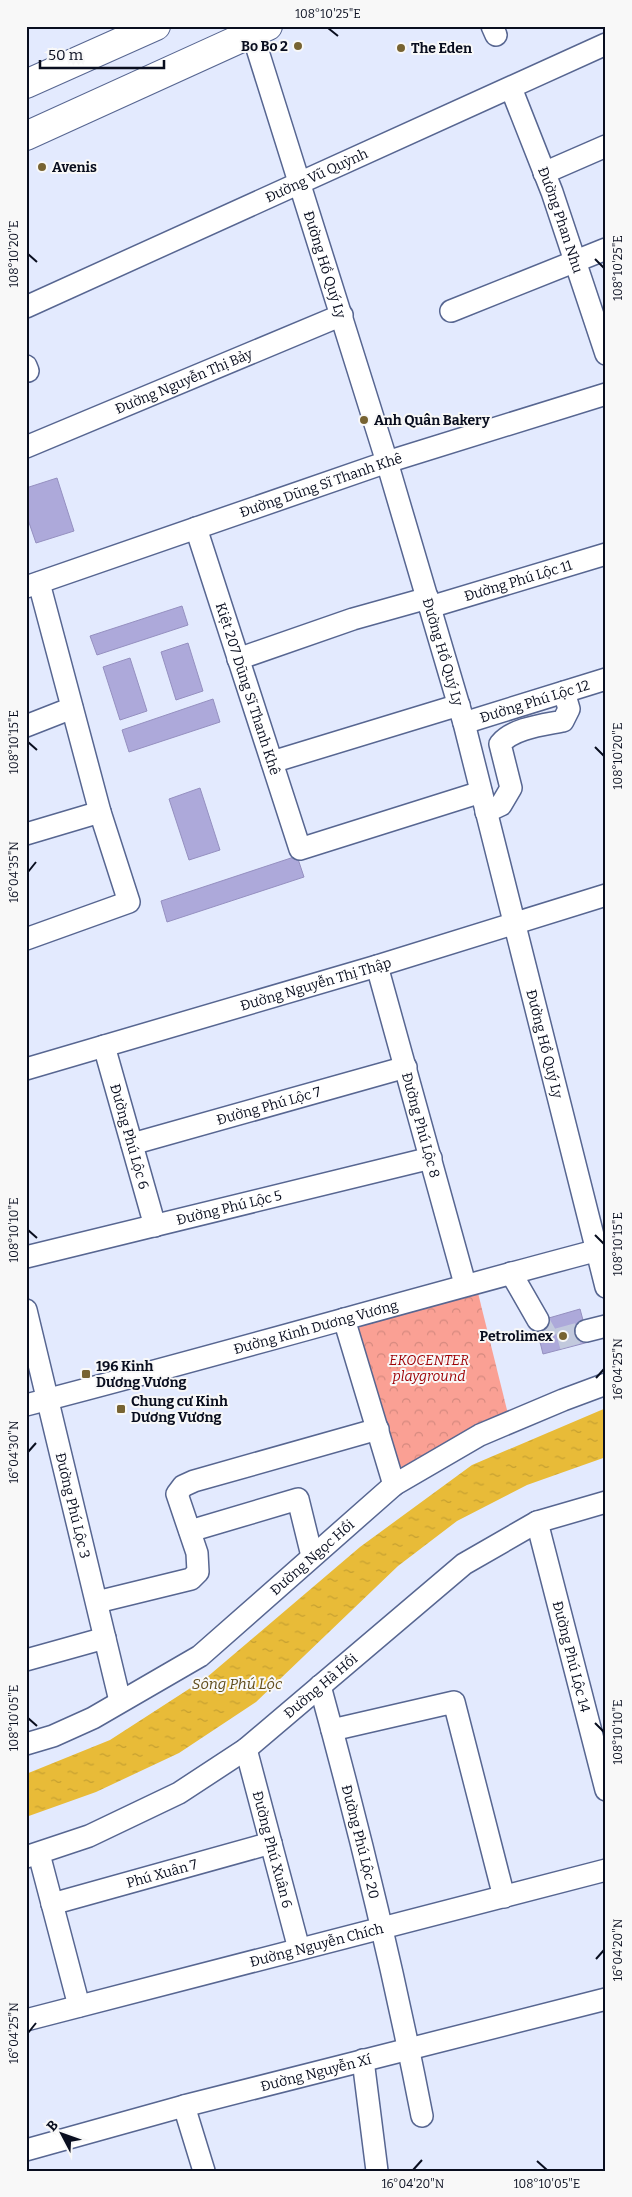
<svg xmlns="http://www.w3.org/2000/svg" width="632" height="2197" viewBox="0 0 632 2197" font-family="Bitter,serif">
  <style>
    .park { fill: url(#park-crowns) }
    .water { fill: url(#water-ripples) }
    .building { fill: #ada9da; stroke: #9590c0 }
    .lines { fill: none; stroke-linecap: round; stroke-linejoin: round }
    .minor-tunnel { stroke: #c2c9dd; stroke-width: 21; stroke-dasharray: 21 11; stroke-linecap: butt }
    .minor-casing { stroke: #576691; stroke-width: 24 }
    .major-casing { stroke: #576691; stroke-width: 30 }
    .minor { stroke: #fff; stroke-width: 21 }
    .major { stroke: #fff; stroke-width: 28 }
    .ticks { fill: none; stroke: #090e1f; stroke-width: 2 }
    .poi-dot { fill: #776332; stroke: #f8f8f8; stroke-width: 2 }
    .labels { text-anchor: middle; stroke-width: 4; stroke-linejoin: round; paint-order: stroke }
    .poi-label { font-size: 14px; font-weight: bold; fill: #090e1f; stroke: #f8f8f8; text-anchor: start }
    .street-label { font-size: 14px; fill: #090e1f; stroke: #f8f8f8 }
    .park-label { font-size: 14px; font-style: italic; fill: #9d0105; stroke: #f8f8f8 }
    .water-label { font-size: 15px; font-style: italic; fill: #604d1b; stroke: #f8f8f8 }
    .neatline { fill: none; stroke: #090e1f; stroke-width: 2 }
    .ticks-label { font-size: 12px; text-anchor: middle; fill: #090e1f }
  </style>
  <defs>
    <pattern id="park-crowns" width="20" height="18" patternUnits="userSpaceOnUse" patternTransform="scale(1.25)"><rect width="20" height="18" fill="#faa094"/><path d="M2 6a3 3 0 1 1 6 0M12 15a3 3 0 1 1 6 0" fill="none" stroke="#d5897f"/></pattern>
    <pattern id="water-ripples" width="26" height="14" patternUnits="userSpaceOnUse" patternTransform="scale(1.25)"><rect width="26" height="14" fill="#e8bb38"/><path d="M2 4q2-2 4 0t4 0M15 11q2-2 4 0t4 0" fill="none" stroke="#c6a031"/></pattern>
  </defs>
  <rect width="100%" height="100%" fill="#e3eafe"/>
  <path class="park" d="M477,1289L508,1414L394,1485L344,1319Z"/>
  <path class="water" d="M606,1408V1457L527,1485L457,1521L398,1566L256,1702L179,1753L96,1792L26,1817V1774L110,1740L206,1678L360,1547L472,1465Z"/>
  <path class="building" d="M57,478L74,531L36,543L26,514V488Z
    M182,606L188,625L97,655L90,636Z
    M188,643L203,691L176,700L161,652Z
    M130,658L147,711L120,720L103,667Z
    M213,699L220,722L129,752L122,730Z
    M200,788L220,850L189,860L169,799Z
    M297,856L304,877L167,922L161,901Z
    M580,1309L589,1342L543,1354L535,1322Z"/>
  <g class="lines">
    <path class="minor-tunnel" d="M538,1320L550,1341L586,1331"/>
    <defs>
      <g id="minor">
        <path id="s1" d="M250,26L387,462L464,723L606,1287"/>
        <path d="M492,26L496,35"/>
        <path id="s2" d="M511,88L552,192L606,354"/>
        <path d="M544,173L606,146"/>
        <path id="s3" d="M26,307L606,44"/>
        <path d="M451,311L606,249"/>
        <path d="M26,366L28,371"/>
        <path id="s4" d="M26,447L342,315"/>
        <path id="s5" d="M196,528L300,849L481,792"/>
        <path id="s6" d="M26,587L387,462L606,394"/>
        <path id="s7" d="M430,607L606,554"/>
        <path d="M238,659L353,619L428,598"/>
        <path id="s8" d="M464,723L606,679"/>
        <path d="M26,726L72,708"/>
        <path d="M272,762L459,705"/>
        <path d="M486,812L501,805L511,788L500,744C513,728 543,725 563,721L569,709L564,692"/>
        <path d="M26,834L100,812"/>
        <path d="M26,939L129,902L100,812L39,583"/>
        <path id="s9" d="M377,966L465,1284"/>
        <path id="s10" d="M104,1046L155,1226"/>
        <path id="s11" d="M26,1069L377,966L606,895"/>
        <path id="s12" d="M132,1144L406,1067"/>
        <path id="s13" d="M26,1257L431,1158"/>
        <path d="M511,1273L538,1320"/>
        <path id="s14" d="M26,1310L120,1701"/>
        <path d="M344,1319L394,1485"/>
        <path d="M586,1331L606,1326"/>
        <path id="s15" d="M26,1405C220,1355 412,1299 606,1248"/>
        <path id="s16" d="M537,1522L606,1790"/>
        <path d="M190,1531L298,1499L312,1556"/>
        <path d="M97,1602L191,1579L198,1572L197,1553L177,1494L183,1486L194,1481L378,1429"/>
        <path d="M26,1660L105,1638"/>
        <path id="s17" d="M320,1686C359,1828 394,1972 422,2116"/>
        <path d="M332,1730L454,1702L504,1897"/>
        <path id="s18" d="M26,1744L53,1736L93,1718L200,1656L394,1485L480,1435L563,1400L606,1384"/>
        <path id="s19" d="M246,1749L299,1949"/>
        <path d="M39,1854L79,2006"/>
        <path id="s20" d="M26,1857L89,1836L179,1793L246,1749L464,1564L537,1522L606,1502"/>
        <path id="s21" d="M52,1904L271,1843"/>
        <path id="s22" d="M26,2020L606,1870"/>
        <path d="M363,2060L377,2171"/>
        <path d="M184,2106L204,2171"/>
        <path id="s23" d="M26,2150L184,2106L606,1999"/>
      </g>
      <path id="major" d="M26,84L156,26
        M26,136L268,26"/>
    </defs>
    <use href="#minor" class="minor-casing"/>
    <use href="#major" class="major-casing"/>
    <use href="#minor" class="minor"/>
    <use href="#major" class="major"/>
  </g>
  <path class="ticks" d="M328,28L338,36M28,254L37,262M595,259L604,268M28,742L37,750M595,747L604,756M28,872L36,862M28,1230L37,1238M595,1235L604,1244M596,1378L604,1369M28,1452L36,1443M28,1718L37,1726M595,1723L604,1732M596,1959L604,1950M28,2033L36,2023M537,2161L547,2170M413,2170L422,2160"/>
  <g class="poi-dot">
    <circle cx="298" cy="46" r="5"/>
    <circle cx="401" cy="48" r="5"/>
    <circle cx="42" cy="167" r="5"/>
    <circle cx="364" cy="420" r="5"/>
    <circle cx="563" cy="1336" r="5"/>
    <rect x="81" y="1369" width="10" height="10" rx="2.5"/>
    <rect x="116" y="1404" width="10" height="10" rx="2.5"/>
  </g>
  <g class="labels">
    <g class="poi-label">
      <text x="288" y="51" text-anchor="end">Bo Bo 2</text>
      <text x="411" y="53">The Eden</text>
      <text x="52" y="172">Avenis</text>
      <text x="374" y="425">Anh Quân Bakery</text>
      <text x="553" y="1341" text-anchor="end">Petrolimex</text>
      <text x="96" y="1371">196 Kinh<tspan x="96" dy="16">Dương Vương</tspan></text>
      <text x="131" y="1406">Chung cư Kinh<tspan x="131" dy="16">Dương Vương</tspan></text>
    </g>
    <g class="street-label">
      <text dy="5" stroke="none"><textPath href="#s3" startOffset="319">Đường Vũ Quỳnh</textPath></text>
      <text dy="5" stroke="none"><textPath href="#s2" startOffset="141">Đường Phan Nhu</textPath></text>
      <text dy="5" stroke="none"><textPath href="#s1" startOffset="250">Đường Hồ Quý Ly</textPath></text>
      <text dy="5" stroke="none"><textPath href="#s4" startOffset="171">Đường Nguyễn Thị Bảy</textPath></text>
      <text dy="5" stroke="none"><textPath href="#s6" startOffset="312">Đường Dũng Sĩ Thanh Khê</textPath></text>
      <text dy="5" stroke="none"><textPath href="#s7" startOffset="92">Đường Phú Lộc 11</textPath></text>
      <text dy="5" stroke="none"><textPath href="#s1" startOffset="655">Đường Hồ Quý Ly</textPath></text>
      <text dy="5" stroke="none"><textPath href="#s5" startOffset="169">Kiệt 207 Dũng Sĩ Thanh Khê</textPath></text>
      <text dy="5" stroke="none"><textPath href="#s8" startOffset="74">Đường Phú Lộc 12</textPath></text>
      <text dy="5" stroke="none"><textPath href="#s11" startOffset="302">Đường Nguyễn Thị Thập</textPath></text>
      <text dy="5" stroke="none"><textPath href="#s1" startOffset="1060">Đường Hồ Quý Ly</textPath></text>
      <text dy="5" stroke="none"><textPath href="#s12" startOffset="142">Đường Phú Lộc 7</textPath></text>
      <text dy="5" stroke="none"><textPath href="#s9" startOffset="165">Đường Phú Lộc 8</textPath></text>
      <text dy="5" stroke="none"><textPath href="#s10" startOffset="94">Đường Phú Lộc 6</textPath></text>
      <text dy="5" stroke="none"><textPath href="#s13" startOffset="209">Đường Phú Lộc 5</textPath></text>
      <text dy="5" stroke="none"><textPath href="#s15" startOffset="300">Đường Kinh Dương Vương</textPath></text>
      <text dy="5" stroke="none"><textPath href="#s14" startOffset="201">Đường Phú Lộc 3</textPath></text>
      <text dy="5" stroke="none"><textPath href="#s18" startOffset="345">Đường Ngọc Hồi</textPath></text>
      <text dy="5" stroke="none"><textPath href="#s16" startOffset="139">Đường Phú Lộc 14</textPath></text>
      <text dy="5" stroke="none"><textPath href="#s20" startOffset="344">Đường Hà Hồi</textPath></text>
      <text dy="5" stroke="none"><textPath href="#s17" startOffset="161">Đường Phú Lộc 20</textPath></text>
      <text dy="5" stroke="none"><textPath href="#s19" startOffset="104">Đường Phú Xuân 6</textPath></text>
      <text dy="5" stroke="none"><textPath href="#s21" startOffset="114">Phú Xuân 7</textPath></text>
      <text dy="5" stroke="none"><textPath href="#s22" startOffset="300">Đường Nguyễn Chích</textPath></text>
      <text dy="5" stroke="none"><textPath href="#s23" startOffset="300">Đường Nguyễn Xí</textPath></text>
    </g>
    <g class="park-label">
      <text x="429" y="1365">EKOCENTER<tspan x="429" dy="16">playground</tspan></text>
    </g>
    <g class="water-label">
      <text x="237" y="1689">Sông Phú Lộc</text>
    </g>
  </g>
  <rect width="632" height="2197" fill="none" stroke="#f8f8f8" stroke-width="55"/>
  <g transform="translate(62 2134) rotate(311)" stroke="#f8f8f8" stroke-width="4" paint-order="stroke">
  <path d="M0-4L9 19L0 12L-9 19Z" fill="#090e1f"/>
  <text y="-8" font-size="14" font-weight="bold" text-anchor="middle" fill="#090e1f">B</text>
  </g>
  <path d="M40 60v8h124v-8" fill="none" stroke="#090e1f" stroke-width="2.5"/>
  <text x="48" y="60" font-size="15" fill="#090e1f" stroke="#f8f8f8" stroke-width="4" paint-order="stroke">50 m</text>
  <rect x="28" y="28" width="576" height="2142" class="neatline"/>
  <g class="ticks-label">
    <text x="328" y="18">108°10'25"E</text>
    <text transform="translate(14 254) rotate(-90)" y="4">108°10'20"E</text>
    <text transform="translate(618 268) rotate(-90)" y="4">108°10'25"E</text>
    <text transform="translate(14 742) rotate(-90)" y="4">108°10'15"E</text>
    <text transform="translate(618 756) rotate(-90)" y="4">108°10'20"E</text>
    <text transform="translate(14 872) rotate(-90)" y="4">16°04'35"N</text>
    <text transform="translate(14 1230) rotate(-90)" y="4">108°10'10"E</text>
    <text transform="translate(618 1244) rotate(-90)" y="4">108°10'15"E</text>
    <text transform="translate(618 1369) rotate(-90)" y="4">16°04'25"N</text>
    <text transform="translate(14 1452) rotate(-90)" y="4">16°04'30"N</text>
    <text transform="translate(14 1718) rotate(-90)" y="4">108°10'05"E</text>
    <text transform="translate(618 1732) rotate(-90)" y="4">108°10'10"E</text>
    <text transform="translate(618 1950) rotate(-90)" y="4">16°04'20"N</text>
    <text transform="translate(14 2033) rotate(-90)" y="4">16°04'25"N</text>
    <text x="413" y="2188">16°04'20"N</text>
    <text x="547" y="2188">108°10'05"E</text>
  </g>
</svg>
